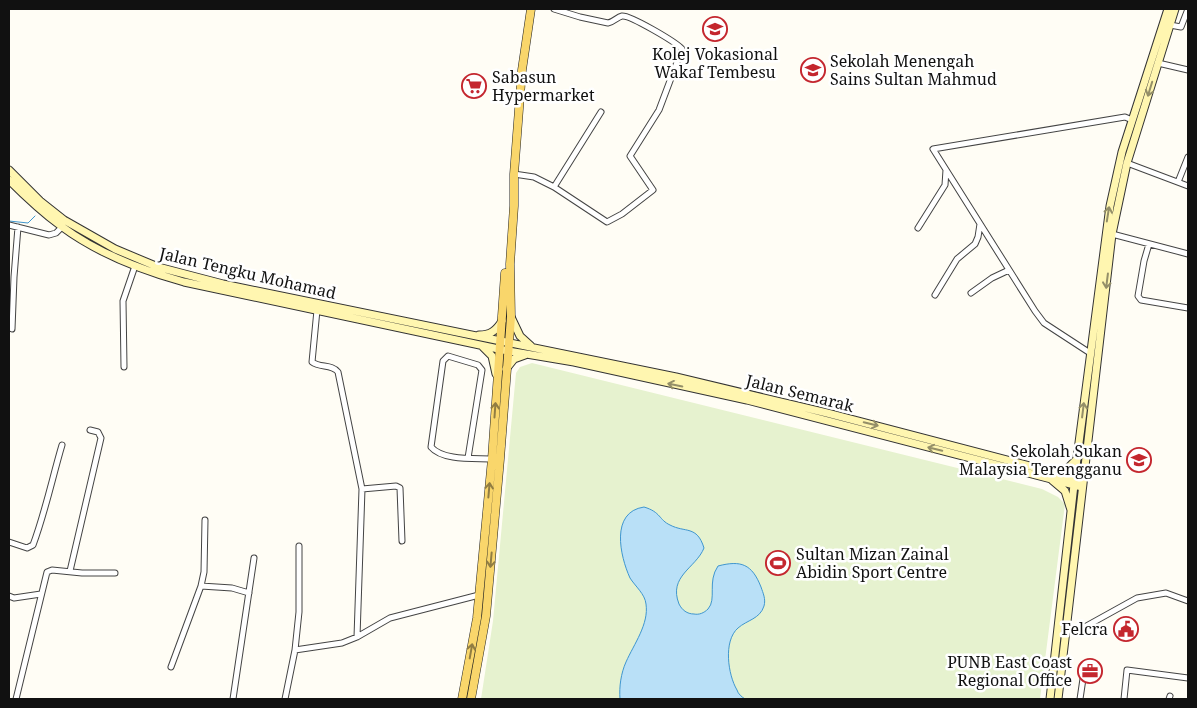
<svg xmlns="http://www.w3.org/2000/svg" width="1197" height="708" viewBox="0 0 1197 708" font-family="'Noto Serif',serif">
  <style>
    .pitch { fill: #e6f2cf }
    .water { fill: #b9e0f7; stroke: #3f96cf }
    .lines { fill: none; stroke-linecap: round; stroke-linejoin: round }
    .stream { stroke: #3f96cf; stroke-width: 1 }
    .street-casing { stroke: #444; stroke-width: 7 }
    .secondary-casing { stroke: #333; stroke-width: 9 }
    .primary-casing { stroke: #222; stroke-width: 9 }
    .street { stroke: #fff; stroke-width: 5 }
    .secondary { stroke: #fff6b0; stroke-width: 7 }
    .primary { stroke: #f9d66b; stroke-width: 8 }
    .oneway { stroke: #948f68 }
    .oneway2 { stroke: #917d42 }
    .labels { text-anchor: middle; stroke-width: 5; stroke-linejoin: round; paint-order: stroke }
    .poi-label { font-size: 16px; fill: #111; stroke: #fff; text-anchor: start }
    .street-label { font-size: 16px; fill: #111; stroke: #fff }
  </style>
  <rect width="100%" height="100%" fill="#fffdf5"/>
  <path class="pitch" d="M532,363L1042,489L1058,497L1065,504L1040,699H481L493,621L516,373L520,367Z"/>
  <path class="water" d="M644,507C661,512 659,520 670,525C685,533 697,525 704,548C696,568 668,576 679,604C682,610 687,614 694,614C699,615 704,613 708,609C717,599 707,582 718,566C741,560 752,564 761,587C763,593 766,599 764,606C760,619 747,620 738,628C723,641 728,675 737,690C738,694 742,697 745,699H620C619,687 621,673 626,662C634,644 649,624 646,604C645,594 635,586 630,578C620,556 610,512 644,507Z"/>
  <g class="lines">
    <path class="stream" d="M9,221L28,223L35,216"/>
    <defs>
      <path id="street" d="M1170,25L1181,27L1188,9
        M1158,63L1188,70
        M1127,163L1188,186
        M514,174L534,177L554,187L607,222L622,214L653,190L630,156L659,110L682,49C676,42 630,15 622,16C617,17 614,22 608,23L580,17L554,9
        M1178,182L1188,157
        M554,187L601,112
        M9,225L49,235L56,233L62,227
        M918,228L945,185L946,170
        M1112,234L1188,254
        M1149,244L1144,261L1138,296L1141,300L1188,308
        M971,293L992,278L1009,270
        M935,295L957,259L975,244L978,237L980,224
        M317,310L312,362C320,368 332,364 338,372L362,489L357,637
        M12,329L14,277L18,227
        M1090,353L1044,323L1035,311L933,149L1125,117L1132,120
        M124,367L123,301L135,266
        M468,458L482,370L478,365L448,356L443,361L431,447C443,461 475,458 492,459H495
        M362,489L396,486L400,488L402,541
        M205,520L204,572L201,586L232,588L249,593
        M9,542L27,548L33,545C45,513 52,479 62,445
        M70,571L101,438L98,432L90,430
        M9,596L14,598L41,594
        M1066,630L1081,629L1137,598L1166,593L1188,601
        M295,650L299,612V546
        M171,667L201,586
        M16,699L47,572L52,570L82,573H115
        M233,699L254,558
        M285,699L295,650L342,643L357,637L390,618L479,595
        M1080,699L1084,672
        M1124,699L1127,670L1188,678
        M1169,699L1170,696"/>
      <path id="secondary" d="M9,170L40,201L64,220L115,249L158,267L223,284L676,377L827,413L1083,480
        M9,180C25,196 42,212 61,226C97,253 141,270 184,282L508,351L574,362L747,400L1082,487
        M511,317L520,336L531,346
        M479,335C490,335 496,331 502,321
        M483,347L492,356L496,374
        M506,369L514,359L525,355
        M1057,471L1068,468L1077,459
        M1052,480L1065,491L1071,510
        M1050,699L1077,458L1110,206L1122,152L1168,9
        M1058,699L1112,234L1127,163L1175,9"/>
      <path id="primary" d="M462,699L477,618L492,459L505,273
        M471,699L486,616L500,459L511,317L510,264L514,206V174L522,70L531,9"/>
    </defs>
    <use href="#street" class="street-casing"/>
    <use href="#secondary" class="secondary-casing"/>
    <use href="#primary" class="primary-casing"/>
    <use href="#street" class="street"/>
    <use href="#secondary" class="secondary"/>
    <use href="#primary" class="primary"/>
  </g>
  <defs><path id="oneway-shaft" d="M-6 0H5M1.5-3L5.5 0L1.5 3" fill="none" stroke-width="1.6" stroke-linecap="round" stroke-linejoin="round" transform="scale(1.25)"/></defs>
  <g class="oneway">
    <use href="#oneway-shaft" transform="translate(1150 89) rotate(107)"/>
    <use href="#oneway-shaft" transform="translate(1108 214) rotate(-81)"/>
    <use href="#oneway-shaft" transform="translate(1107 281) rotate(97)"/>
    <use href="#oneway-shaft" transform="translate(675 385) rotate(-168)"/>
    <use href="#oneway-shaft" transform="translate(1083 410) rotate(-83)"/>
    <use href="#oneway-shaft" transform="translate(871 424) rotate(14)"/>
    <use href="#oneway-shaft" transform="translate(935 449) rotate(-166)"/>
  </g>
  <g class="oneway2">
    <use href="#oneway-shaft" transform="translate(495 410) rotate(-86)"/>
    <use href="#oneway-shaft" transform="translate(489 490) rotate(-85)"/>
    <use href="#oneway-shaft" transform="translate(491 560) rotate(95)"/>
    <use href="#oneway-shaft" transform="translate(471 651) rotate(-80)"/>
  </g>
  <defs>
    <symbol id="school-ring" viewBox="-11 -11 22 22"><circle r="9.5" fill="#fff" stroke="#c4262e" stroke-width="1.5"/><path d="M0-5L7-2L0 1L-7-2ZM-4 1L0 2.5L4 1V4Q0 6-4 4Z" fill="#c4262e"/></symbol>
    <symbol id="supermarket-ring" viewBox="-11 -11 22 22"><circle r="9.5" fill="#fff" stroke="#c4262e" stroke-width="1.5"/><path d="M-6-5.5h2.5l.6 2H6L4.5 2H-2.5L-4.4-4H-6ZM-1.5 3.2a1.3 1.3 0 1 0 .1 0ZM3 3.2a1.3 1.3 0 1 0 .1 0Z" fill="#c4262e"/></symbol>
    <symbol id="stadium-ring" viewBox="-11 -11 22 22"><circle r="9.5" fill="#fff" stroke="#c4262e" stroke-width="1.5"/><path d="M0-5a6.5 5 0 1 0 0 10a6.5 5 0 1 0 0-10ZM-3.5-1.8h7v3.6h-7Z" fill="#c4262e"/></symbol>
    <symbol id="civic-ring" viewBox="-11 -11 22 22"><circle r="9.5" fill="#fff" stroke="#c4262e" stroke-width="1.5"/><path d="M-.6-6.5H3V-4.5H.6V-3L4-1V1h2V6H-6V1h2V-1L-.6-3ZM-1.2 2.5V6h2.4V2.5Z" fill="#c4262e"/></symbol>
    <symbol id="office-ring" viewBox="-11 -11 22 22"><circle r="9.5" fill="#fff" stroke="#c4262e" stroke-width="1.5"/><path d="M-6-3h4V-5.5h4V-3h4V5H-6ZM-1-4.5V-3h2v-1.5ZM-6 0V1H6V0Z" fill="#c4262e"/></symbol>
  </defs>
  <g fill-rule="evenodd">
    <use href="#school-ring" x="701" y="15" width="28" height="28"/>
    <use href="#school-ring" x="799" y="56" width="28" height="28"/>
    <use href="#supermarket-ring" x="460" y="72" width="28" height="28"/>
    <use href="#school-ring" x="1125" y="446" width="28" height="28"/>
    <use href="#stadium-ring" x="764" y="549" width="28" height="28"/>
    <use href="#civic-ring" x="1112" y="615" width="28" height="28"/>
    <use href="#office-ring" x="1076" y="657" width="28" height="28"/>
  </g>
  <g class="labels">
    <g class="poi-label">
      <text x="715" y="60" text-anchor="middle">Kolej Vokasional<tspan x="715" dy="18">Wakaf Tembesu</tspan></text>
      <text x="830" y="67">Sekolah Menengah<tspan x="830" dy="18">Sains Sultan Mahmud</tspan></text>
      <text x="492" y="83">Sabasun<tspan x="492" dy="18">Hypermarket</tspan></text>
      <text x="1122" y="457" text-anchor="end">Sekolah Sukan<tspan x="1122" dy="18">Malaysia Terengganu</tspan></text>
      <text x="796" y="560">Sultan Mizan Zainal<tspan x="796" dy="18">Abidin Sport Centre</tspan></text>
      <text x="1108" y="635" text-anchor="end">Felcra</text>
      <text x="1072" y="668" text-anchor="end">PUNB East Coast<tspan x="1072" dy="18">Regional Office</tspan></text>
    </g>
    <g class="street-label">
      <text transform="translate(248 273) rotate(13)" y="6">Jalan Tengku Mohamad</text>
      <text transform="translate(800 393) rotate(14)" y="6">Jalan Semarak</text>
    </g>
  </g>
  <rect width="1197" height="708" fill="none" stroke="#111111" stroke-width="20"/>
</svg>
